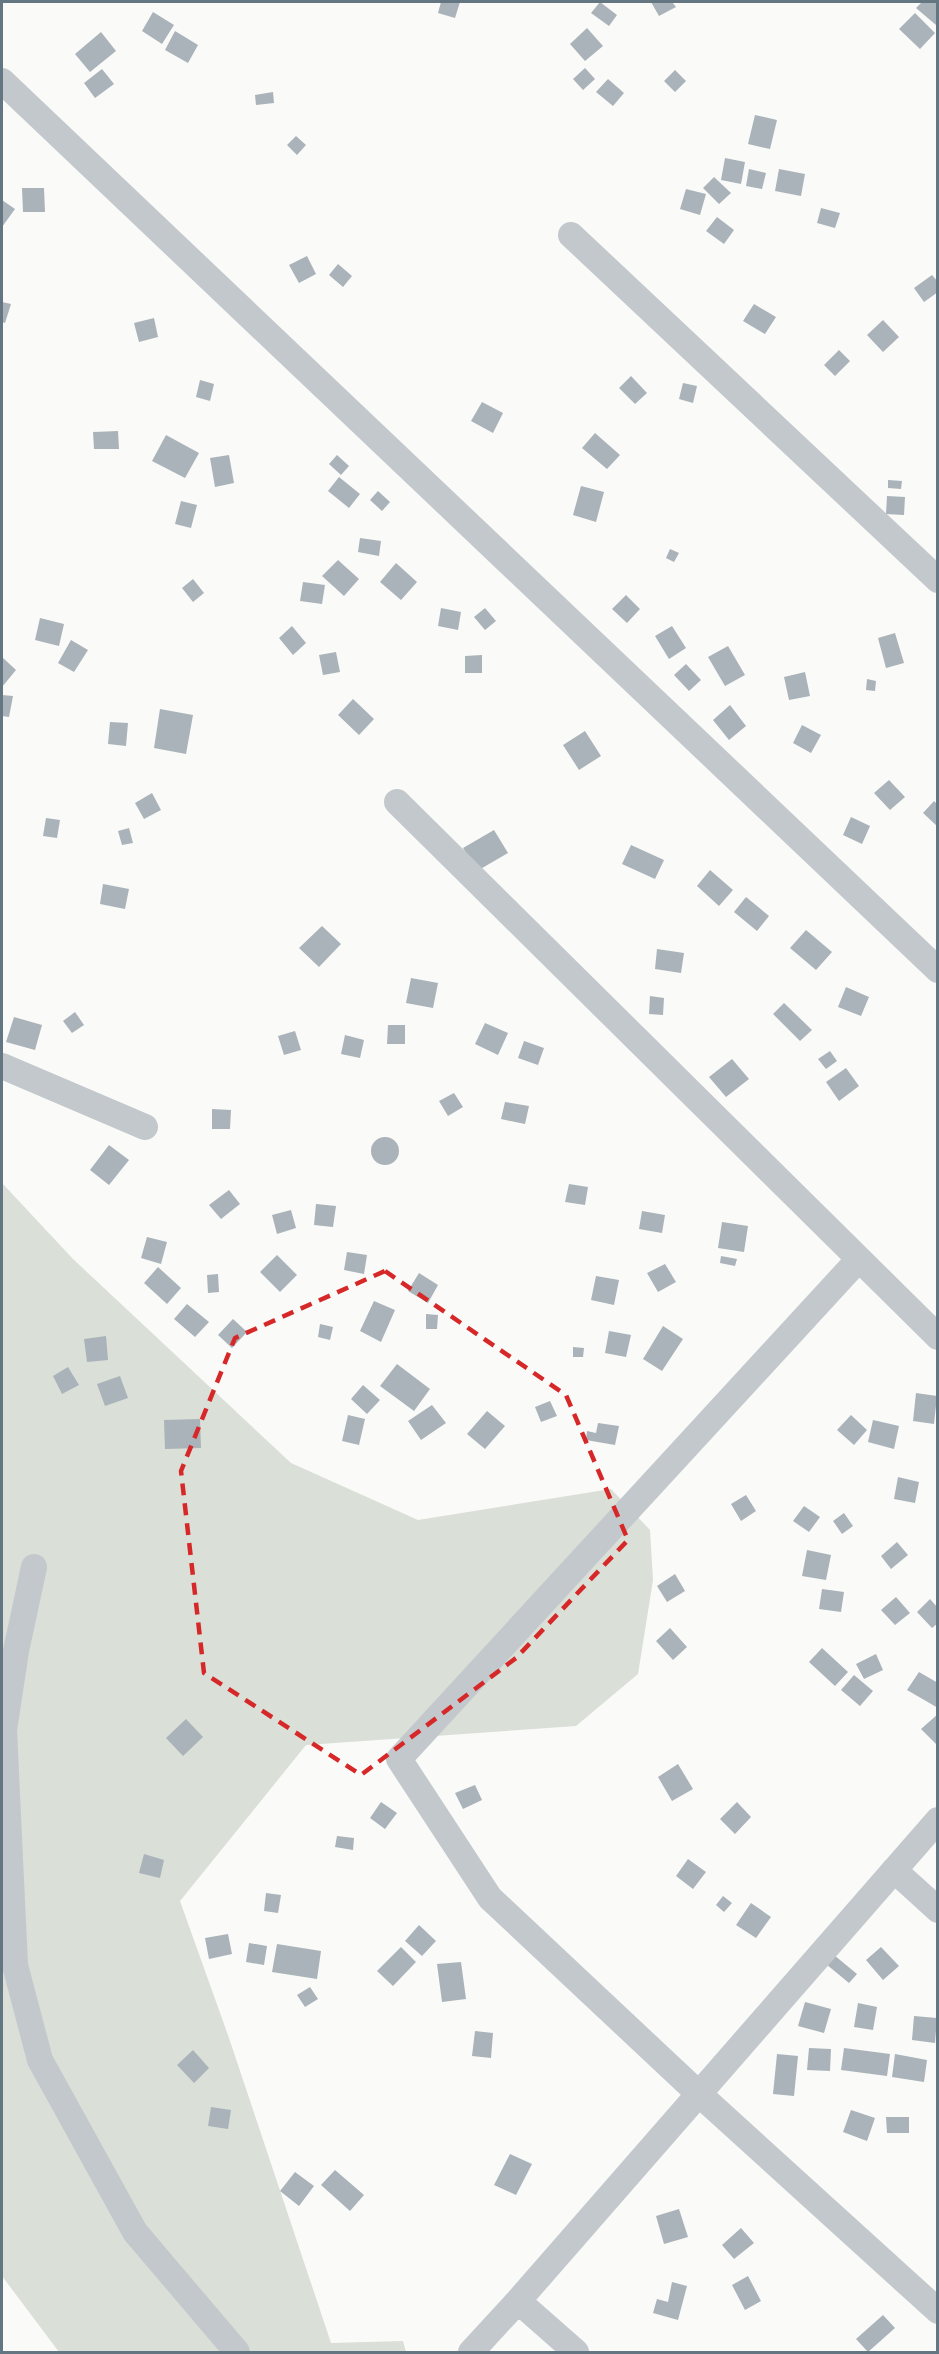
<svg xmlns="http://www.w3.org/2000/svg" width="939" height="2354" viewBox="0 0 939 2354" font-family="Helvetica,sans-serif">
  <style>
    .green { fill: #dadfd7 }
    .building { fill: #aab3b9 }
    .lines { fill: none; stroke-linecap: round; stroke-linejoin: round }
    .street { stroke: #c3c8cc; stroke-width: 26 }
    .marked { fill: none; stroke: #d62828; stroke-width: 4.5; stroke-dasharray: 12 8; stroke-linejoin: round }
  </style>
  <rect width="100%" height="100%" fill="#fafaf8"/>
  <path class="green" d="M2,1183L73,1259L291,1463L418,1520L611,1489L650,1530L653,1580L638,1674L576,1726L306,1745L180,1901L229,2038L331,2343L403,2341L406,2352H59L2,2276Z"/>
  <path class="building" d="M441,2H460L455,18L438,13Z
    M600,2L617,15L609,26L591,13Z
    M651,2H672L676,7L659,16Z
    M922,2H938V22L936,25L916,8Z
    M153,12L174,25L162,44L142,31Z
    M915,13L935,33L920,49L899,29Z
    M587,28L603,46L585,61L570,44Z
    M175,31L198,45L188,63L165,50Z
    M101,32L116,51L90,72L75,54Z
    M585,68L595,79L583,90L573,79Z
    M102,69L114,84L95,98L84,83Z
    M675,70L686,81L675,92L664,81Z
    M608,79L624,93L613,106L596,92Z
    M273,92L274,103L256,105L255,95Z
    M755,115L777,120L770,149L748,144Z
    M296,136L306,145L297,155L287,145Z
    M725,158L745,162L741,184L721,180Z
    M749,169L766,173L762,189L746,186Z
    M779,169L805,174L801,196L775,191Z
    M714,177L731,193L719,204L703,188Z
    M22,188H44L45,212H23Z
    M686,189L706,194L700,215L680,209Z
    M2,200L15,209L2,227Z
    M821,208L840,213L835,228L817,223Z
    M717,217L734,230L724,244L706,231Z
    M307,256L316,274L299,283L289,265Z
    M338,264L352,276L343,287L329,275Z
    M932,275L938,282V292L924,302L914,288Z
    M2,302L11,304L5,323L2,322Z
    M754,304L776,317L765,334L743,321Z
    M154,318L158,337L139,342L134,323Z
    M883,320L899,337L883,352L867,335Z
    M839,350L850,361L835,376L824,365Z
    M631,376L647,393L635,404L619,388Z
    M200,380L214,384L210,401L196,397Z
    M683,383L697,386L693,403L679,399Z
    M482,402L503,413L493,433L471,421Z
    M118,431L119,449H94L93,432Z
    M595,433L620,455L607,469L582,448Z
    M166,435L199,453L185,478L152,461Z
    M229,455L234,483L215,487L210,458Z
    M337,455L349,466L341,475L329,464Z
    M339,477L360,494L349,508L328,491Z
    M888,480L902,481L901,489L888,488Z
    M581,486L604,492L596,522L573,515Z
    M378,491L390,502L382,511L370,500Z
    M887,496L905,497L904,515L886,514Z
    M181,501L197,505L191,528L175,524Z
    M360,538L381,541L379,556L358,552Z
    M670,549L679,553L674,562L666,558Z
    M338,560L359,579L344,596L322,576Z
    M396,563L417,582L401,600L380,582Z
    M193,579L204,593L193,602L182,588Z
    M303,582L325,585L322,604L300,601Z
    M626,595L640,609L627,623L612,609Z
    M441,608L461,612L458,630L438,626Z
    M485,608L496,621L485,630L474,617Z
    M40,618L64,624L59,646L35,640Z
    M292,626L306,643L293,655L279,638Z
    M672,626L686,648L669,659L655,636Z
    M895,633L904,663L886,668L878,638Z
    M71,640L88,650L74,672L58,663Z
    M728,646L745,675L725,686L708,657Z
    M336,652L340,672L323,675L319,655Z
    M482,655V673H465V656Z
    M2,657L16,670L2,687Z
    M686,664L701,680L689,691L674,675Z
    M805,672L810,696L789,700L784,677Z
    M867,679L876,681L875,691L866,690Z
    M2,695L13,696L9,717L2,716Z
    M353,699L374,719L359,735L338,715Z
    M730,705L746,726L729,740L713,720Z
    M160,709L193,715L186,754L154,748Z
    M110,722L128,723L126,746L108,744Z
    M802,725L821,735L811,753L793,743Z
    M585,731L601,756L579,770L563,745Z
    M889,780L905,797L890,810L874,793Z
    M152,793L161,810L144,819L135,803Z
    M934,801L938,805V827L923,813Z
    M851,817L870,826L862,844L843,835Z
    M46,818L60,820L57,838L43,836Z
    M129,828L133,843L122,845L118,831Z
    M494,830L508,853L477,871L463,848Z
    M631,845L664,860L655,879L622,864Z
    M710,870L733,890L719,906L697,886Z
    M103,884L129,889L125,909L100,904Z
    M746,897L769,916L757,931L734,912Z
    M322,926L341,944L319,967L299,948Z
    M806,930L832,952L816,970L790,948Z
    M657,949L684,953L681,973L655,969Z
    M411,978L438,983L433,1008L406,1003Z
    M846,987L869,997L861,1016L838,1007Z
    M650,996L664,998L663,1015L649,1014Z
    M784,1003L812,1030L800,1041L773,1014Z
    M75,1012L84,1025L72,1033L63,1021Z
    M14,1017L42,1025L35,1050L6,1042Z
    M485,1023L508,1033L498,1055L475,1044Z
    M388,1025H405V1044H387Z
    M295,1031L301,1050L284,1055L278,1036Z
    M345,1035L364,1040L360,1058L341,1054Z
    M524,1041L544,1048L538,1065L518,1058Z
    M830,1051L837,1061L826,1069L818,1059Z
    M732,1059L749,1079L726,1097L709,1077Z
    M846,1068L859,1086L839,1101L826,1082Z
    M454,1093L463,1107L448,1116L439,1101Z
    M505,1102L529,1106L525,1124L501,1119Z
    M212,1109L231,1110L230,1129H212Z
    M371 1151a14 14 0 1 1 28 0a14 14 0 1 1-28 0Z
    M109,1145L129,1160L109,1185L90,1170Z
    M569,1184L588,1187L585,1205L565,1202Z
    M229,1190L240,1204L221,1219L209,1205Z
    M316,1204L336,1206L333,1227L314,1225Z
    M291,1210L296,1228L277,1234L272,1215Z
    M642,1211L665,1215L662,1233L639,1229Z
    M722,1222L748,1226L744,1252L718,1248Z
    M147,1237L167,1242L161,1264L141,1258Z
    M347,1252L367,1255L364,1274L344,1270Z
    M277,1255L297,1275L280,1292L260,1272Z
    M721,1256L737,1259L735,1266L720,1263Z
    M665,1264L676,1282L658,1292L647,1273Z
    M158,1267L181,1288L167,1304L144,1283Z
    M419,1273L438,1285L428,1303L408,1291Z
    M218,1274L219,1292L208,1293L207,1275Z
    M596,1276L619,1280L614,1305L591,1300Z
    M374,1301L395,1310L381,1342L360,1331Z
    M187,1304L209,1322L195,1337L174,1319Z
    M426,1314L438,1315L437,1329H426Z
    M233,1319L247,1332L232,1348L218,1335Z
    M320,1324L333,1327L330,1340L318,1337Z
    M663,1326L683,1339L662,1371L643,1359Z
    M609,1331L631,1335L626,1357L605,1353Z
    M106,1336L108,1360L87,1362L84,1339Z
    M573,1347L584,1348L583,1357H573Z
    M397,1364L430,1389L414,1411L380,1386Z
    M68,1367L79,1385L62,1394L53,1376Z
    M120,1376L128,1398L105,1406L97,1384Z
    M363,1385L380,1400L367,1414L351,1399Z
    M916,1393L937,1396L934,1424L913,1421Z
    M550,1401L557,1416L541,1422L535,1407Z
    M432,1405L446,1423L421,1440L408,1421Z
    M487,1411L505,1426L485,1449L467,1434Z
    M348,1415L365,1419L359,1445L342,1441Z
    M851,1415L867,1430L854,1445L837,1430Z
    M200,1419L201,1448L165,1449L164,1420Z
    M873,1420L899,1426L894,1449L868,1442Z
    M598,1423L619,1426L615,1445L586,1440L587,1431L596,1433Z
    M898,1477L919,1482L915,1503L894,1499Z
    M746,1495L756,1511L741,1521L731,1504Z
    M804,1506L820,1517L809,1532L793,1521Z
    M844,1513L853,1526L842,1534L833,1521Z
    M897,1542L908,1555L891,1569L881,1556Z
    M807,1550L831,1555L826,1580L802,1576Z
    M675,1574L685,1591L667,1602L657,1586Z
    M822,1589L844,1592L841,1612L819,1609Z
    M896,1597L910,1613L895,1625L881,1610Z
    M930,1599L938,1608V1623L932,1628L917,1612Z
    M670,1628L687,1647L673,1660L656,1641Z
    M822,1648L848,1672L835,1686L809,1662Z
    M876,1654L883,1670L864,1679L856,1664Z
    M919,1672L938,1683V1708L907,1690Z
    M854,1675L873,1691L860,1706L841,1690Z
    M938,1714V1746L921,1729Z
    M186,1719L203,1737L183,1756L166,1738Z
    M678,1764L693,1789L672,1801L658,1777Z
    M475,1785L482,1800L463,1809L455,1793Z
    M381,1802L397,1813L385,1829L370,1818Z
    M737,1802L751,1817L735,1834L720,1819Z
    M337,1836L354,1838L353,1850L335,1847Z
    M144,1854L164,1860L160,1878L139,1873Z
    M688,1859L706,1872L693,1889L676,1876Z
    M266,1893L281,1895L278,1913L264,1911Z
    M723,1896L732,1903L724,1912L716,1905Z
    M751,1903L771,1917L756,1938L736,1925Z
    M419,1925L436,1941L422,1956L405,1941Z
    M228,1934L232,1954L209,1959L205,1938Z
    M249,1943L267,1946L264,1965L246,1962Z
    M277,1944L321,1951L317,1979L272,1972Z
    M401,1947L416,1962L393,1986L377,1971Z
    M881,1947L899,1966L883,1980L866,1960Z
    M834,1955L857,1974L849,1983L826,1964Z
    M461,1962L466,1999L442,2002L437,1964Z
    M310,1987L318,1999L305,2007L297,1995Z
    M805,2002L831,2009L824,2033L798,2026Z
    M858,2003L877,2007L873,2030L854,2027Z
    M914,2016L937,2018L935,2043L912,2040Z
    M475,2031L493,2033L491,2058L472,2056Z
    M809,2048L831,2049L830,2071L807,2070Z
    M844,2048L890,2054L887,2076L841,2070Z
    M193,2050L209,2068L194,2083L177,2065Z
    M777,2054L798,2056L794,2096L773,2094Z
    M895,2054L927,2060L924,2082L892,2077Z
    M211,2107L231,2110L228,2129L208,2126Z
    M851,2110L875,2118L867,2141L843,2132Z
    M886,2117H909V2133H887Z
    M510,2154L532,2164L516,2195L494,2185Z
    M335,2170L364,2195L350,2211L321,2185Z
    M295,2172L314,2186L299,2206L280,2191Z
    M679,2209L688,2237L664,2244L656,2216Z
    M741,2228L754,2243L734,2259L722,2245Z
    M748,2276L761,2301L745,2310L732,2285Z
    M672,2282L687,2286L678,2320L653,2313L657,2299L668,2302Z
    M883,2315L895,2328L868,2352L856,2339Z"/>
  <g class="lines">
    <path class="street" d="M2,81L938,970
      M571,235L938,580
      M397,802L938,1337
      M2,1066L145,1127
      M859,1259L399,1759L490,1898L699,2094L938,2311
      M34,1567L16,1651L4,1730L15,1965L40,2060L135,2232L237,2352
      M894,1870L938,1910
      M471,2352L518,2301
      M576,2352L518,2301L938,1820"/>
  </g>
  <path class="marked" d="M385,1271L566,1395L628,1540L516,1658L361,1775L204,1673L181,1471L235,1338Z"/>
  <rect width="939" height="2354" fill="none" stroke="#657683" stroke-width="6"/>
</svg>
